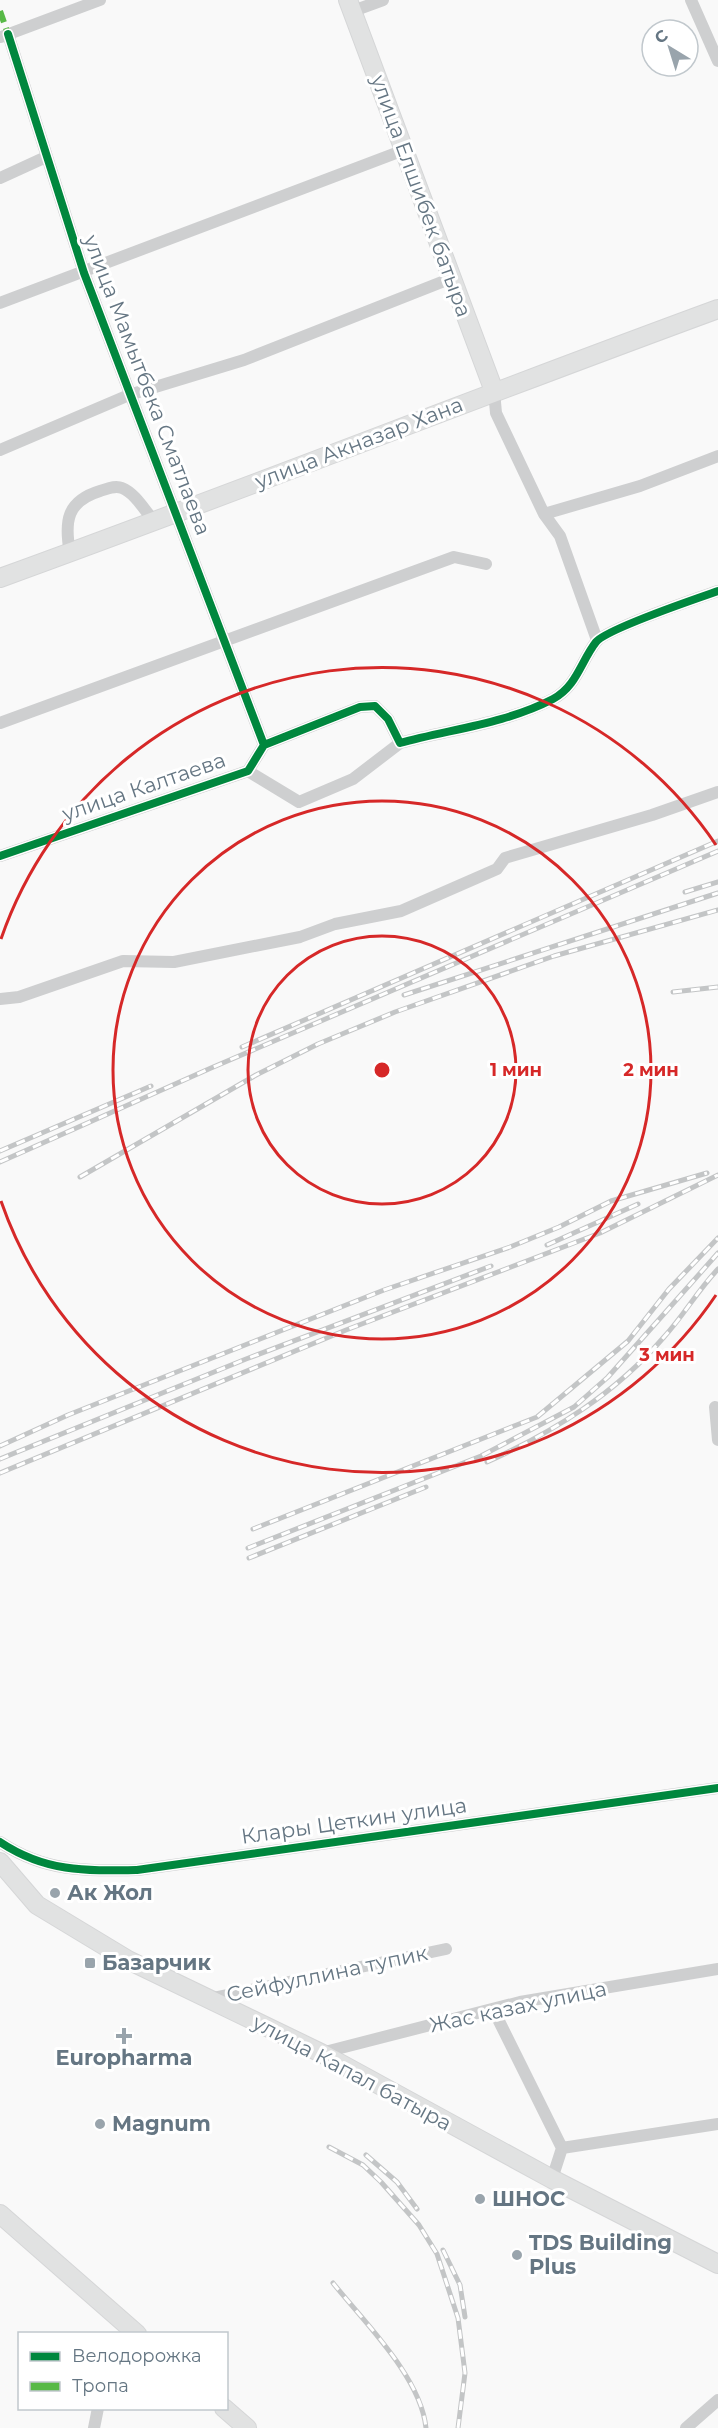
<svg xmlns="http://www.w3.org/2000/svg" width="718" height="2428" viewBox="0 0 718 2428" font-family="Montserrat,sans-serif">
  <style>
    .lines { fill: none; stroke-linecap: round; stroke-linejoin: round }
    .secondary-casing { stroke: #d5d6d7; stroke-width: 20 }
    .street { stroke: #cecfd0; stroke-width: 12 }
    .secondary { stroke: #e1e2e2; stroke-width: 18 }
    .rail-casing { stroke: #c3c5c6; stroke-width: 5 }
    .rail { stroke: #fff; stroke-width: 3; stroke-dasharray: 9; stroke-linecap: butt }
    .quiet { stroke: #58b947; stroke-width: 6; stroke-dasharray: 12 6; stroke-linecap: butt }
    .cycleway-casing { stroke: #fff; stroke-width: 11 }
    .cycleway { stroke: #00873e; stroke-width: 8 }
    .ring { fill: none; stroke: #d62828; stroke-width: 3 }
    .poi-dot { fill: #99a4ac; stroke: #fff; stroke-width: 2 }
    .labels { text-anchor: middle; stroke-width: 6; stroke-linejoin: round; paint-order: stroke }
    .street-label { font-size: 21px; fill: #657683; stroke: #fff }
    .poi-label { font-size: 21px; font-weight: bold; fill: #657683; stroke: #fff; text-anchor: start }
    .centre { fill: #d62828; stroke: #fff; stroke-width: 3 }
    .ring-label { font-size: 18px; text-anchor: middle; font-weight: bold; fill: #d62828; stroke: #fff; stroke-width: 6; stroke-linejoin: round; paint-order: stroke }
  </style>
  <rect width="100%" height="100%" fill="#f9f9f9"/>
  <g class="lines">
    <defs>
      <path id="secondary" d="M348,0L494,391
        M0,578C240,491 478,397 718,309
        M0,1862L37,1905L128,1960L321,2053L552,2179L718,2264
        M0,2214L137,2334
        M224,2408L247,2428"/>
    </defs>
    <use href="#secondary" class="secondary-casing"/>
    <path class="street" d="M691,0L718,61
      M353,11L383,0
      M8,34L84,273L264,745
      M1,37L100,0
      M0,178L46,157
      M0,303L404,150
      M494,391L496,413L544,514L560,536L597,640
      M0,450L129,395L244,360L452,278
      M544,514L640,486L718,456
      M70,553C64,521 67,501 100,491C107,489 115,485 122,488C135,493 145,511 154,521
      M0,723L454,557L486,564
      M248,771L299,802L353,779L400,743
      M0,856L248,771L264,745L360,707L375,706L388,719L400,743C451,729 505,724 553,699C577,686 581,661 596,642C606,629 698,598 718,591
      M0,999L19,997L123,961L174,962L300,937L335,924L401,911L497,869L505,858L652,815L718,792
      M715,1407L718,1440
      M0,1842C45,1872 85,1871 137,1870L718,1788
      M208,1999L446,1949
      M493,2009L562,2148
      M321,2053L520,2002L718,1969
      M552,2179L562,2148L718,2124
      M94,2428L98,2408
      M686,2428L718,2400"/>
    <use href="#secondary" class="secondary"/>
    <defs>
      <path id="rail" d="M685,892L718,882
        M673,992L718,987
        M404,995L718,893
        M242,1047L718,841
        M0,1151L151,1086
        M0,1162L211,1068L718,851
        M80,1177L256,1075L318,1044L395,1012L554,956L718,910
        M547,1245L638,1204
        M0,1446L68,1415L384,1290L510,1247L559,1227L611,1201L707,1173
        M0,1459L246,1359L491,1266
        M487,1462C555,1431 615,1394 664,1337C684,1315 698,1290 718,1269
        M0,1473L346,1330L600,1233L718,1175
        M253,1529L537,1417L628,1341L669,1289L718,1238
        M248,1548L481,1456L574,1407L608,1377L718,1253
        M249,1558L426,1487
        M329,2147L363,2165L381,2182L419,2225L437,2254L458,2318L465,2373L458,2428
        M366,2155L397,2182L417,2209
        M443,2250L460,2285L465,2317
        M333,2283C364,2322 421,2377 426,2428"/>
    </defs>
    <use href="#rail" class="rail-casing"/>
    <use href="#rail" class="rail"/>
    <path class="quiet" d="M0,11L8,34"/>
    <defs>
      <path id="cycleway" d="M8,34L84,273L264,745
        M0,856L248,771L264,745L360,707L375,706L388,719L400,743C451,729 505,724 553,699C577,686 581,661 596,642C606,629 698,598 718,591
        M0,1842C45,1872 85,1871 137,1870L718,1788"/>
    </defs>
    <use href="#cycleway" class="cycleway-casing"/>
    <use href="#cycleway" class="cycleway"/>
  </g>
  <g class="ring">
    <circle cx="382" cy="1070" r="134"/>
    <circle cx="382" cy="1070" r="269"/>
    <path d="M716 1295A403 403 0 0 1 1 1201M1 939A403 403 0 0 1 716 845"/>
  </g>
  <g class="poi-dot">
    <circle cx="55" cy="1893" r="6"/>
    <rect x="84" y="1957" width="12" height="12" rx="3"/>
    <path d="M121 2027h6v6h6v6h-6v6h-6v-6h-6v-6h6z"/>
    <circle cx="100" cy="2124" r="6"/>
    <circle cx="480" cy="2199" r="6"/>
    <circle cx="517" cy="2255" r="6"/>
  </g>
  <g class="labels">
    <g class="street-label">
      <text transform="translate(421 196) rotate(70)" y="7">улица Елшибек батыра</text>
      <text transform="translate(147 385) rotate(69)" y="7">улица Мамытбека Сматлаева</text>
      <text transform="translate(359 443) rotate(-21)" y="7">улица Акназар Хана</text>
      <text transform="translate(144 787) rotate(-19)" y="7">улица Калтаева</text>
      <text transform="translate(354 1821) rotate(-8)" y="7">Клары Цеткин улица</text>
      <text transform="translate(327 1974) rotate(-12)" y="7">Сейфуллина тупик</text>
      <text transform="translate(518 2007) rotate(-12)" y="7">Жас казах улица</text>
      <text transform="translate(352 2073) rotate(28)" y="7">улица Капал батыра</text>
    </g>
    <g class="poi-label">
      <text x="67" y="1900">Ак Жол</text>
      <text x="102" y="1970">Базарчик</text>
      <text x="124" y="2065" text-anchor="middle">Europharma</text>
      <text x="112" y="2131">Magnum</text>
      <text x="492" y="2206">ШНОС</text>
      <text x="529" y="2250">TDS Building<tspan x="529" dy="24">Plus</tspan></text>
    </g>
  </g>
  <circle cx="382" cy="1070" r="9" class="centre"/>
  <g class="ring-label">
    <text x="516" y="1076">1 мин</text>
    <text x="651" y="1076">2 мин</text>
    <text x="667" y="1361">3 мин</text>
  </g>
  <rect x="18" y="2332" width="210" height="78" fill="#ffffff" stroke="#c1c8cd" stroke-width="1.5"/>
  <rect x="30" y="2352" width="30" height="9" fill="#00873e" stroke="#c1c8cd" stroke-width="1.5"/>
  <text x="72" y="2362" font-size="18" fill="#657683">Велодорожка</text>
  <rect x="30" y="2382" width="30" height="9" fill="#58b947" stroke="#c1c8cd" stroke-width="1.5"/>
  <text x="72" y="2392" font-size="18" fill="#657683">Тропа</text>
  <g transform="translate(670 48) rotate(322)"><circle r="28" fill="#ffffff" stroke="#c1c8cd" stroke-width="1.5"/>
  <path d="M0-4.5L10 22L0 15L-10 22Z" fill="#99a4ac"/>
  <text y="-9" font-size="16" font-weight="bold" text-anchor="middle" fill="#657683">С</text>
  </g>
</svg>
